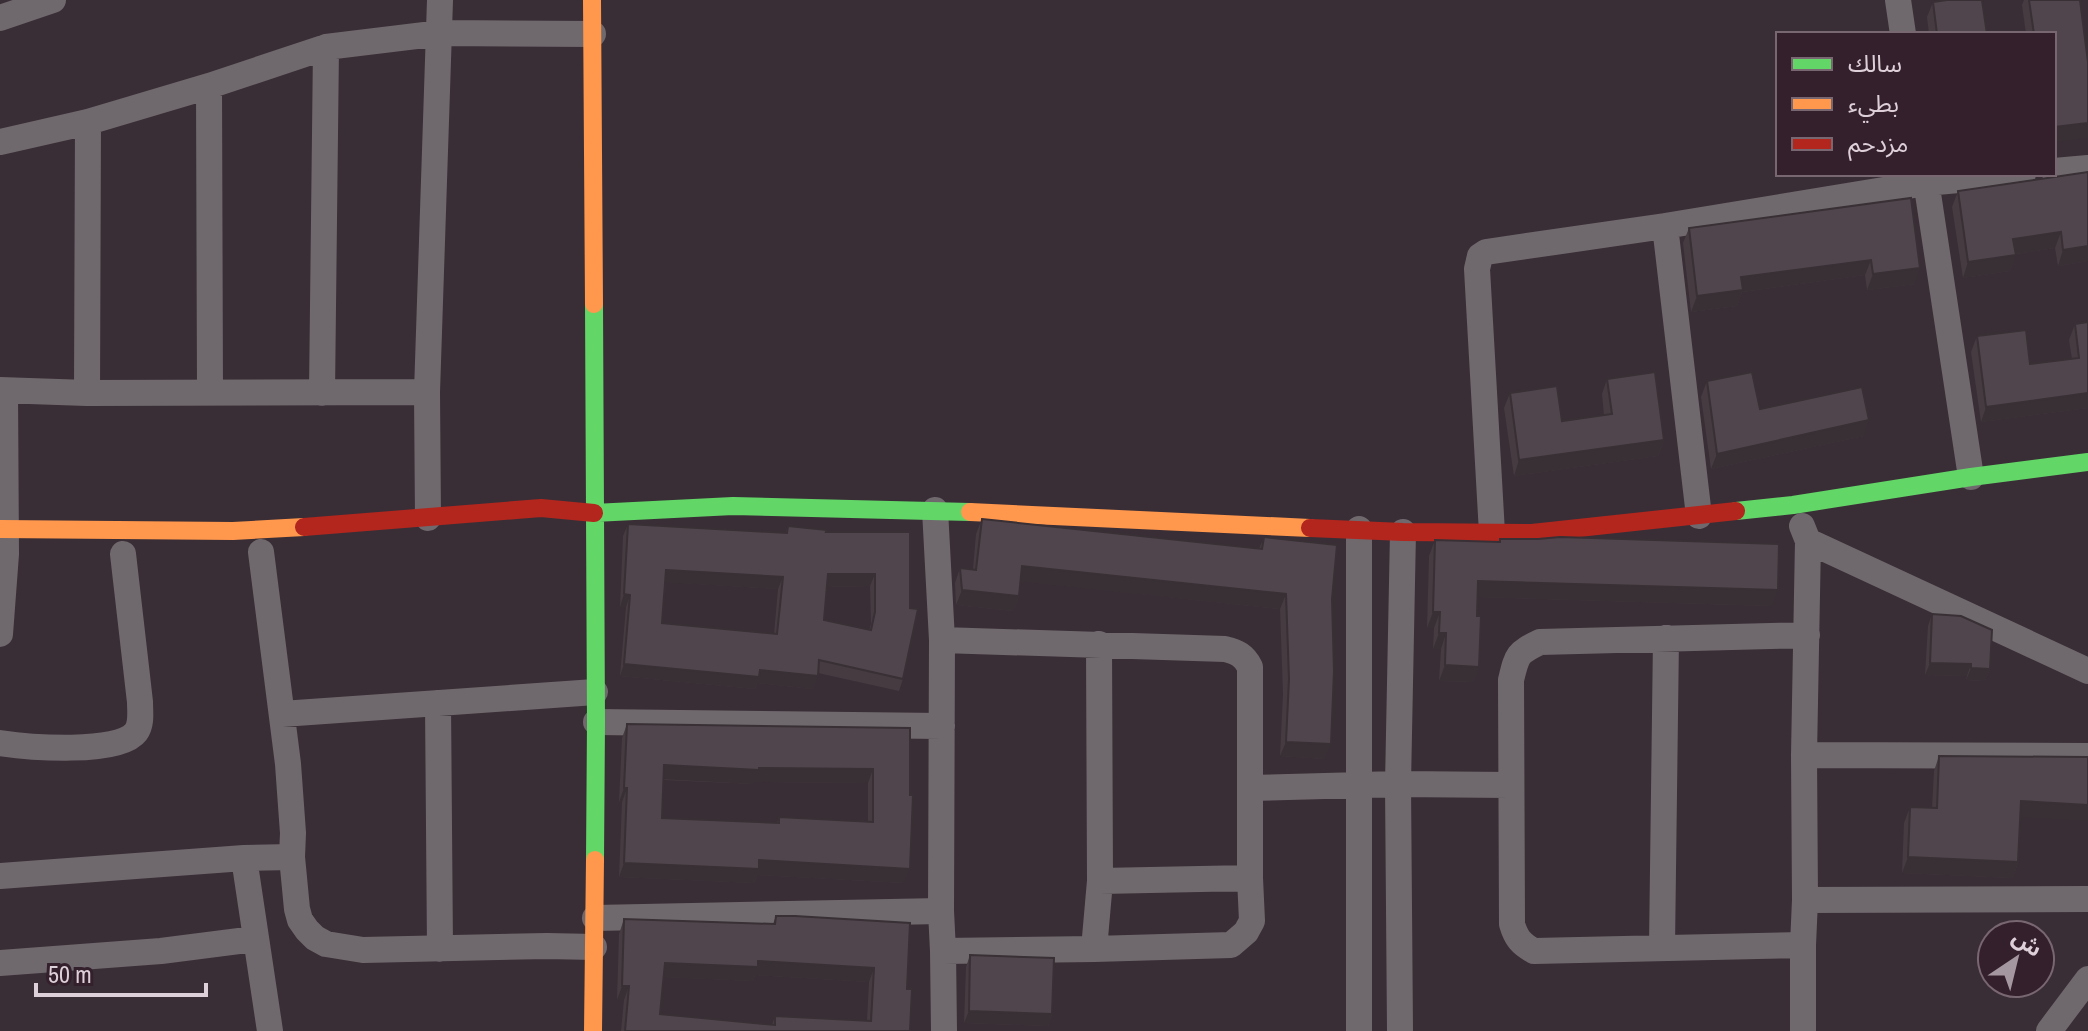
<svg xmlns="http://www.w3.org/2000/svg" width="2088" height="1031" viewBox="0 0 2088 1031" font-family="'Archivo Narrow','Noto Sans Arabic',sans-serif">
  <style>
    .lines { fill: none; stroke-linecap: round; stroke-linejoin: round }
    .street { stroke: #6f696d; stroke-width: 26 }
    .fast { stroke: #63d668; stroke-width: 18 }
    .slow { stroke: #ff974d; stroke-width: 18 }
    .jam { stroke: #b3261e; stroke-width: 18 }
    .wall { fill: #453b41; fill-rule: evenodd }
    .shaded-wall { fill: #383035 }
    .building { fill: #50454c; stroke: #383035; stroke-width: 2; fill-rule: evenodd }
  </style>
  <rect width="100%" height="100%" fill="#3a2e36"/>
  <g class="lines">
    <path class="street" d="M1898,0L1903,34
      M0,18L53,0
      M209,86L210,392
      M0,142L88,122L209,86L326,47L441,33L593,34
      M2054,171L2088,168
      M1925,174L1971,477
      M0,390L87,393L427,392
      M87,393L88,122
      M322,393L326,47
      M935,510L942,640L941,911L943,951L944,1031
      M1699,516L1665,226L1926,183L2023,174
      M428,518L427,392L440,0
      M1802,526L1808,541L2088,671
      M1359,529V1031
      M1492,533L1477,269L1480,256L1486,252L1665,226
      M261,552L288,764L293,833L292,857L297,909L300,920L307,930L315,938L326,944L363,950L547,946L594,947
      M0,634L6,554L5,391
      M942,640L1225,649C1237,652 1244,655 1250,667V878L1252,921L1246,932L1231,945L1094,949L943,951
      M438,703L440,949
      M282,714L595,692
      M596,722L942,726
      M0,743C27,747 119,755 136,732C142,724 140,712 140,702L123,554
      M1804,755L2088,756
      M1250,788L1398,784L1510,785
      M244,858L270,1031
      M0,876L244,858L292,857
      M1100,881L1250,878
      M1805,900L2088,899
      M595,918L941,911
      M1803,945L1534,951C1521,944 1516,938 1512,924L1511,680C1517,655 1517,653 1540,642L1807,635
      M1662,947L1666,638
      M1094,949L1100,881L1099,644
      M0,963L161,951L255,939
      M1400,1031L1398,784L1403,532
      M1803,1031V945L1805,900L1804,755L1808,541
      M2049,1031L2088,979"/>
    <path class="fast" d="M594,304L596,722L595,860
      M1736,511L1793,505L1971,477L2088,462
      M594,513L733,506L970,512"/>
    <path class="slow" d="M592,0L594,304
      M970,512L1310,528
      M0,529L233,531L304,527
      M593,1031L595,860"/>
    <path class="jam" d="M304,527L541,508L594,513
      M1310,528L1403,532L1532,533L1736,511"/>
  </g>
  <path class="wall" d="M2024,0H2029L2054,34H2026L2022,5Z
    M1933,2L1987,34H1929L1927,17Z
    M2088,172V261L2058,266L2055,248L2016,254L2010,271L1963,278L1952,207L1958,191Z
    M1911,198L1915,284L1867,290L1865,275L1742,292L1737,306L1691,312L1683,243L1689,228Z
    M2088,322V408L1981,422L1971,352L1977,336L2030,364L2072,359L2069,340L2075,324Z
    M1607,379L1664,440L1658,456L1514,476L1504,408L1510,393L1562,421L1604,415L1602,394Z
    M1707,381L1760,409L1864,436L1711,469L1701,397Z
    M982,519L1259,549L1264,537L1332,599L1325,759L1280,756L1283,694L1280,609L1020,581L1019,596L1013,611L956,605L955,583L960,568L973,569L976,534Z
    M628,524L785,533L788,526L826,532H910L903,679L899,691L818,673L813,689L757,683L755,689L620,676L626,607H620L623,536ZM666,582L778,589L774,634L662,623ZM870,586L871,624L869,630L824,620L827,587Z
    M1500,539L1772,606L1478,597L1474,682L1439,681L1441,649H1433L1434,628H1427L1429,556L1435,540L1498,542Z
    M1932,614L1990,669L1985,681L1966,680L1967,676L1925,675L1928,626Z
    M627,724L910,728L904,883L757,875L754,883L619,877L622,802H619L622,738ZM664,780L754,784V782L868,783V821L779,817L777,823L662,818Z
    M1939,756L2020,817L2018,862L2013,878L1902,873L1904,823L1910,807L1932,808L1934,771Z
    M776,916H795L907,989L910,1031H621L624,1000H617L619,934L624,919L773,924ZM755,975L869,982L867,1021L775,1016L772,1025L660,1014L663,977L753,981Z
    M970,955L1052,1014L1048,1026L964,1023L966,967Z"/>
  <path class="shaded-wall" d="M2088,123V138L2054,142V127Z
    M2061,232L2055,248L2008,255L2013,239Z
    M2088,246V261L2058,266L2063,250Z
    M2016,255L2010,271L1963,278L1968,262Z
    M1871,260L1865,275L1742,292L1737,306L1691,312L1697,296L1741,277Z
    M1920,268L1915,284L1867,290L1873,274Z
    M2088,393V408L1981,422L1986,407Z
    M1869,420L1864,436L1711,469L1717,454Z
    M1664,440L1658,456L1514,476L1519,460Z
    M1022,566L1286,594L1280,609L1016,581Z
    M666,570L783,577L778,589L662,582Z
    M828,574H875L870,586L824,587Z
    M1478,581L1778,590L1772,606L1473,597Z
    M962,590L1019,596L1013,611L956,605Z
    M624,594L630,595L626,607H620Z
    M1433,612H1440L1434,628H1427Z
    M1439,633H1446L1441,649H1433Z
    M1930,663L1971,664L1967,676L1925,675Z
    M624,664L760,670L818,676L813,689L757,683L755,689L620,676Z
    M1445,665L1479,667L1474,682L1439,681Z
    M1971,668L1990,669L1985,681L1966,680Z
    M1286,742L1331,744L1325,759L1280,756Z
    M664,765L759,768L873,769L868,783L754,782V784L659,779Z
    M624,788H627L622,802H619Z
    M2021,801L2088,805V821L2015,817Z
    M1908,857L2018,862L2013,878L1902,873Z
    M759,860L910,869L904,883L757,875L754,883L619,877L624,863Z
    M758,961L874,968L869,982L755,975L753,981L660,977L665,963Z
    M622,986H629L624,1000H617Z
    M969,1011L1052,1014L1048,1026L964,1023Z"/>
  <path class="building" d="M1947,0H1982L1987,34H1937L1933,2Z
    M2029,0H2080L2088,62V123L2054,127V34H2034Z
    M2088,172V246L2063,250L2061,232L2013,239L2016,255L1968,262L1958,191Z
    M1911,198L1920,268L1873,274L1871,260L1741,277L1743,290L1697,296L1689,228Z
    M2088,322V393L1986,407L1977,336L2026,330L2030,364L2079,358L2075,324Z
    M1655,372L1664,440L1519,460L1510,393L1557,386L1562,421L1612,414L1607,379Z
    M1752,372L1760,409L1862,387L1869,420L1717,454L1707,381Z
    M982,519L1262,549L1264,537L1337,545L1332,599L1334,671L1331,744L1286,742L1289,679L1286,594L1022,566L1019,596L962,590L960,568L976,570Z
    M628,524L787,533L788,526L827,530L826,532H910V608L918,609L903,679L819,660L818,676L760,670L759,677L624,664L630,595L624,594ZM666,570L783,577L777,634L662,623ZM828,574H875V612L871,630L824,620Z
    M1560,537L1779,544L1778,590L1478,581L1477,616H1481L1479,667L1445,665L1446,633H1439L1440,612H1433L1435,540L1500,542V539H1538Z
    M1932,614L1961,616L1992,630L1990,669L1971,668V664L1930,663Z
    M627,724L910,728V795H913L910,869L759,860V869L624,863L627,788H624ZM664,765L759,770V768L873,769V822L779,817V823L662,818Z
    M1939,756L2088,757V805L2021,801L2018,862L1908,857L1910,807L1937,808Z
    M776,916H795L910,923L907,989H912L910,1031H625L629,986H622L624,919L775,924ZM758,961L874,968L871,1021L775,1016V1025L660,1014L665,963L758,967Z
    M970,955L1054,958L1052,1014L969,1011Z"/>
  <rect x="1776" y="32" width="280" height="144" fill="#34202d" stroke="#786671" stroke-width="2"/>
  <rect x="1792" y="58" width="40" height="12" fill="#63d668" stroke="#786671" stroke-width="2"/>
  <text x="1848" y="72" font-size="24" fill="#ded0d8">سالك</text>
  <rect x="1792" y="98" width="40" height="12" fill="#ff974d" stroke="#786671" stroke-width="2"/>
  <text x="1848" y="112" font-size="24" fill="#ded0d8">بطيء</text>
  <rect x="1792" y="138" width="40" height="12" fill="#b3261e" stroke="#786671" stroke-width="2"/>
  <text x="1848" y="152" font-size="24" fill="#ded0d8">مزدحم</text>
  <g transform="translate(2016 959) rotate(35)"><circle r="38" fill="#34202d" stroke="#786671" stroke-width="2"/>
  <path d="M0-6L14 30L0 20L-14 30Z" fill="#a5979f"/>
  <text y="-12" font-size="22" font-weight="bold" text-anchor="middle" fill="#ded0d8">ش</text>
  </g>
  <path d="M36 983v12h170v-12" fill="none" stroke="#ded0d8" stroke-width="4"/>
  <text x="48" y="983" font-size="24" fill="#ded0d8" stroke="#34202d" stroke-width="6" paint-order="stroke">50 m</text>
</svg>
